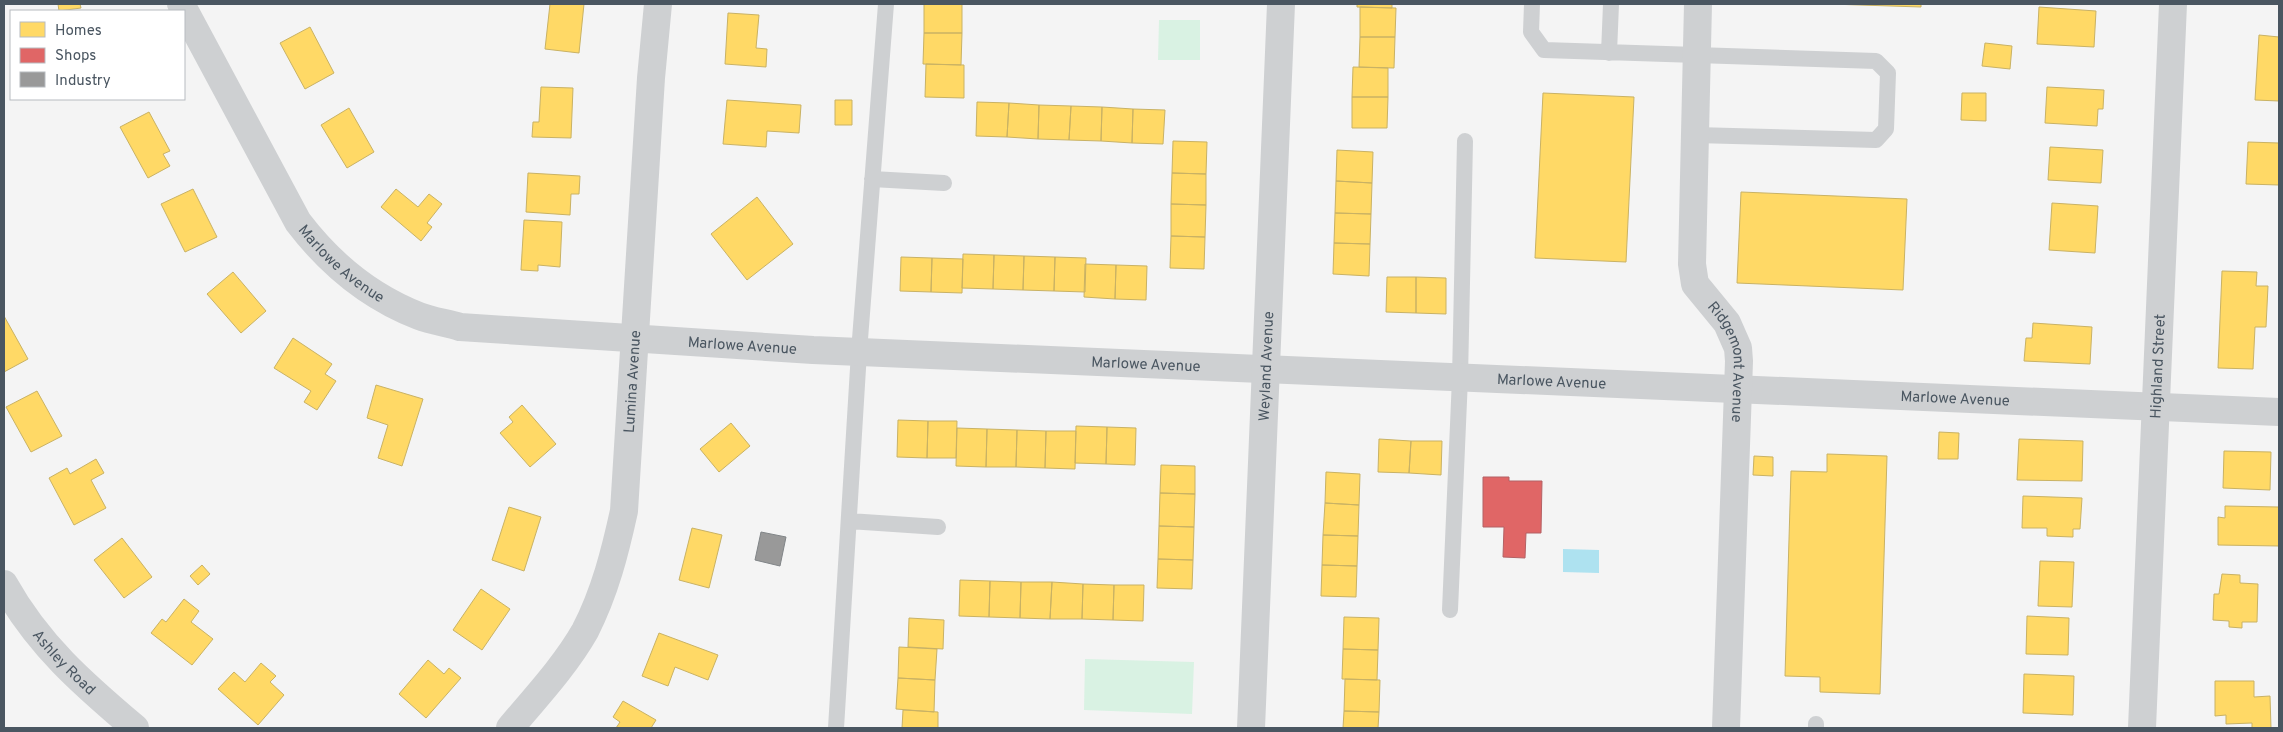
<svg xmlns="http://www.w3.org/2000/svg" width="2283" height="732" viewBox="0 0 2283 732" font-family="Overpass,sans-serif">
  <style>
    .green { fill: #d9f2e3 }
    .water { fill: #aee2f0 }
    .homes { fill: #ffd966; stroke: #c9b264 }
    .shops { fill: #e06666; stroke: #b36164 }
    .industry { fill: #999; stroke: #818588 }
    .lines { fill: none; stroke-linecap: round; stroke-linejoin: round }
    .service { stroke: #ced0d2; stroke-width: 16 }
    .minor { stroke: #ced0d2; stroke-width: 28 }
    .tertiary { stroke: #ced0d2; stroke-width: 28 }
    .labels { text-anchor: middle; stroke-width: 5; stroke-linejoin: round; paint-order: stroke }
    .street-label { font-size: 15px; fill: #4a5661; stroke: #fff }
  </style>
  <rect width="100%" height="100%" fill="#f4f4f4"/>
  <path class="green" d="M1159,20H1200V60H1158Z
    M1085,659L1194,662L1192,714L1084,710Z"/>
  <path class="water" d="M1563,549L1599,550V573L1563,572Z"/>
  <path class="homes" d="M58,4H80L81,8L59,11Z
    M550,4H584L579,53L545,49Z
    M924,4H962V33H924Z
    M1357,4H1392V8L1357,7Z
    M1830,4H1921V7Z
    M1360,7L1396,8L1395,37H1360Z
    M2039,7L2096,11L2094,47L2037,44Z
    M728,13L759,15L756,48L767,49L766,67L725,64Z
    M310,27L334,73L305,89L280,43Z
    M924,33H962L961,65L923,64Z
    M2259,35L2279,37V101L2255,100Z
    M1360,37H1395L1394,68L1359,67Z
    M1985,43L2012,46L2010,69L1982,66Z
    M926,64L964,65V98L925,97Z
    M1353,67L1388,68V97H1352Z
    M541,87L573,88L571,138L532,137L533,122H539Z
    M2047,87L2104,90L2103,109H2098L2097,126L2045,123Z
    M1543,93L1634,97L1626,262L1535,258Z
    M1962,93H1986V121L1961,120Z
    M1352,97H1388L1387,128H1352Z
    M727,100L801,105L799,133L767,131L766,147L723,144Z
    M835,100H852V125H835Z
    M977,102L1009,103L1007,137L976,136Z
    M1009,103L1039,105L1038,139L1007,137Z
    M1039,105L1071,106L1069,140L1038,139Z
    M1071,106L1102,107L1101,141L1069,140Z
    M1102,107L1133,109L1132,143L1101,141Z
    M349,108L374,152L347,168L321,125Z
    M1133,109L1165,110L1163,144L1132,143Z
    M149,112L170,151L163,154L170,166L148,178L120,127Z
    M1173,141L1207,142L1206,174L1172,173Z
    M2248,142L2279,143V185L2246,184Z
    M2050,147L2103,150L2101,183L2048,180Z
    M1337,150L1373,152L1372,183L1336,181Z
    M528,173L580,176L579,194H571L570,215L526,212Z
    M1172,173L1206,174V205L1171,204Z
    M1336,181L1372,183L1371,214L1335,213Z
    M193,189L217,237L185,252L161,204Z
    M396,189L418,207L429,194L442,204L427,223L432,227L421,241L381,207Z
    M1741,192L1907,199L1903,290L1737,283Z
    M757,197L793,244L747,280L711,234Z
    M2052,203L2098,206L2095,253L2049,250Z
    M1171,204L1206,205L1205,237L1171,236Z
    M1335,213L1371,214L1370,244L1334,243Z
    M524,220L562,222L560,267L538,265V271L521,270Z
    M1171,236L1205,237L1204,269L1170,268Z
    M1334,243L1370,244L1369,276L1333,274Z
    M963,254L994,255L993,289L962,288Z
    M994,255L1024,256L1023,290L993,289Z
    M1024,256L1055,257L1054,291L1023,290Z
    M901,257L932,258L931,292L900,291Z
    M1055,257L1086,258L1085,292L1054,291Z
    M932,258L963,259L962,293L931,292Z
    M1085,264L1116,265L1115,299L1084,297Z
    M1116,265L1147,266L1146,300L1115,299Z
    M2222,271L2257,272L2256,286H2268L2266,327H2255L2253,369L2218,368Z
    M233,272L266,311L241,333L207,294Z
    M1387,277H1416V313L1386,312Z
    M1416,277L1446,278V314L1416,313Z
    M4,316L28,359L4,372Z
    M2033,323L2092,327L2090,364L2024,361L2026,338H2032Z
    M293,338L332,364L325,374L336,381L317,410L304,402L311,391L274,368Z
    M376,385L423,399L402,466L378,458L388,425L367,418Z
    M37,391L62,436L31,452L6,407Z
    M522,405L556,444L530,467L500,433L513,422L509,417Z
    M898,420L928,421L927,458L897,457Z
    M928,421H957L956,458H927Z
    M731,423L750,446L719,472L700,449Z
    M1076,426L1107,427L1106,464L1075,463Z
    M1107,427L1136,428L1135,465L1106,464Z
    M957,428L987,429L986,467L956,466Z
    M987,429L1017,430L1016,467H986Z
    M1017,430L1046,431L1045,468L1016,467Z
    M1046,431H1076L1075,469L1045,468Z
    M1939,432L1959,433L1958,459H1938Z
    M1379,439L1411,441L1409,473L1378,472Z
    M2019,439L2083,441L2082,481L2017,480Z
    M1411,441H1442L1441,475L1409,473Z
    M2224,451L2271,452L2270,490L2223,488Z
    M1827,454L1887,456L1880,694L1820,692V677L1785,676L1791,471L1827,472Z
    M1754,456L1773,457V476L1753,475Z
    M96,459L104,473L91,480L106,508L74,525L49,478L67,468L70,474Z
    M1161,465L1195,466V494L1160,493Z
    M1326,472L1360,474L1359,505L1325,503Z
    M1160,493L1195,494L1194,527L1159,526Z
    M2023,496L2082,498L2080,529H2073V537L2047,536V528H2022Z
    M1325,503L1359,505L1358,536L1323,535Z
    M2225,506L2279,507V546L2218,545V517L2225,518Z
    M509,507L541,517L524,571L492,560Z
    M1159,526L1194,527L1193,560L1158,559Z
    M692,528L722,535L709,588L679,580Z
    M1323,535L1358,536L1357,566L1322,565Z
    M122,538L152,577L124,598L94,560Z
    M1158,559L1193,560L1192,589L1157,588Z
    M2040,561L2074,562L2072,607L2038,606Z
    M202,565L210,574L198,585L190,576Z
    M1322,565L1357,566L1356,597L1321,596Z
    M2222,574L2240,575V583L2258,584L2257,622H2242V628L2229,627V621L2213,620L2214,594H2219Z
    M960,580L990,581L989,617L959,616Z
    M990,581L1021,582L1020,618L989,617Z
    M1021,582H1052L1050,619L1020,618Z
    M1052,582L1083,584L1082,619H1050Z
    M1083,584L1114,585L1113,620L1082,619Z
    M1114,585H1144L1143,621L1113,620Z
    M481,589L510,609L482,650L453,630Z
    M184,599L199,611L191,622L213,639L192,665L151,633L162,619L166,622Z
    M2027,616L2069,618L2068,655L2026,654Z
    M1344,617L1379,618L1378,650L1343,649Z
    M909,618L944,620L943,649L908,647Z
    M659,633L718,655L708,680L675,667L668,686L642,676Z
    M899,647L937,649L935,680L898,678Z
    M1343,649L1378,650L1377,680L1342,679Z
    M428,660L444,674L449,668L461,678L426,718L399,694Z
    M261,663L276,676L270,682L284,695L258,725L218,689L234,672L245,682Z
    M2024,674L2074,676L2073,715L2023,713Z
    M898,678L935,680L934,712L896,709Z
    M1345,679L1380,680L1379,712L1344,711Z
    M2215,681H2254V697L2270,696L2271,728H2252V723L2226,724V715L2215,716Z
    M623,701L656,720L651,728H616L620,722L613,717Z
    M903,710L938,712V728H902Z
    M1344,711L1379,712L1378,728H1343Z"/>
  <path class="shops" d="M1483,477H1509V481H1542L1541,533H1526L1525,558L1503,557L1504,527H1483Z"/>
  <path class="industry" d="M761,532L786,537L780,566L755,560Z"/>
  <g class="lines">
    <path class="service" d="M1532,4L1531,32L1544,50L1876,61L1888,73L1886,129L1876,140L1695,135
      M1609,53L1611,4
      M872,179L944,183
      M849,521L938,527
      M1450,610L1460,378L1465,141
      M836,728L859,352L886,4
      M1816,728V724"/>
    <g class="minor">
      <path id="s1" d="M181,4L298,222C330,264 370,297 419,316C432,321 447,323 460,327L813,350L2279,412"/>
      <path id="s2" d="M1698,4L1692,264L1695,284L1727,323L1738,348L1739,361L1726,728"/>
      <path id="s3" d="M510,728C536,697 565,666 585,631C605,592 615,552 624,511L651,78L658,4"/>
      <path id="s4" d="M1251,728L1281,4"/>
      <path id="s5" d="M2142,728L2173,4"/>
    </g>
    <path class="tertiary" id="s6" d="M4,584C38,645 83,684 135,728"/>
  </g>
  <g class="labels">
    <g class="street-label">
      <text dy="5" stroke="none"><textPath href="#s1" startOffset="308">Marlowe Avenue</textPath></text>
      <text dy="5" stroke="none"><textPath href="#s1" startOffset="728">Marlowe Avenue</textPath></text>
      <text dy="5" stroke="none"><textPath href="#s1" startOffset="1132">Marlowe Avenue</textPath></text>
      <text dy="5" stroke="none"><textPath href="#s2" startOffset="369">Ridgemont Avenue</textPath></text>
      <text dy="5" stroke="none"><textPath href="#s4" startOffset="362">Weyland Avenue</textPath></text>
      <text dy="5" stroke="none"><textPath href="#s5" startOffset="362">Highland Street</textPath></text>
      <text dy="5" stroke="none"><textPath href="#s1" startOffset="1538">Marlowe Avenue</textPath></text>
      <text dy="5" stroke="none"><textPath href="#s3" startOffset="379">Lumina Avenue</textPath></text>
      <text dy="5" stroke="none"><textPath href="#s1" startOffset="1942">Marlowe Avenue</textPath></text>
      <text dy="5" stroke="none"><textPath href="#s6" startOffset="99">Ashley Road</textPath></text>
    </g>
  </g>
  <rect width="2283" height="732" fill="none" stroke="#4a5661" stroke-width="10"/>
  <rect x="10" y="10" width="175" height="90" fill="#ffffff" stroke="#b7bbc0"/>
  <rect x="20" y="22" width="25" height="15" fill="#ffd966" stroke="#b7bbc0"/>
  <text x="55" y="35" font-size="15" fill="#4a5661">Homes</text>
  <rect x="20" y="48" width="25" height="15" fill="#e06666" stroke="#b7bbc0"/>
  <text x="55" y="60" font-size="15" fill="#4a5661">Shops</text>
  <rect x="20" y="72" width="25" height="15" fill="#999999" stroke="#b7bbc0"/>
  <text x="55" y="85" font-size="15" fill="#4a5661">Industry</text>
</svg>
